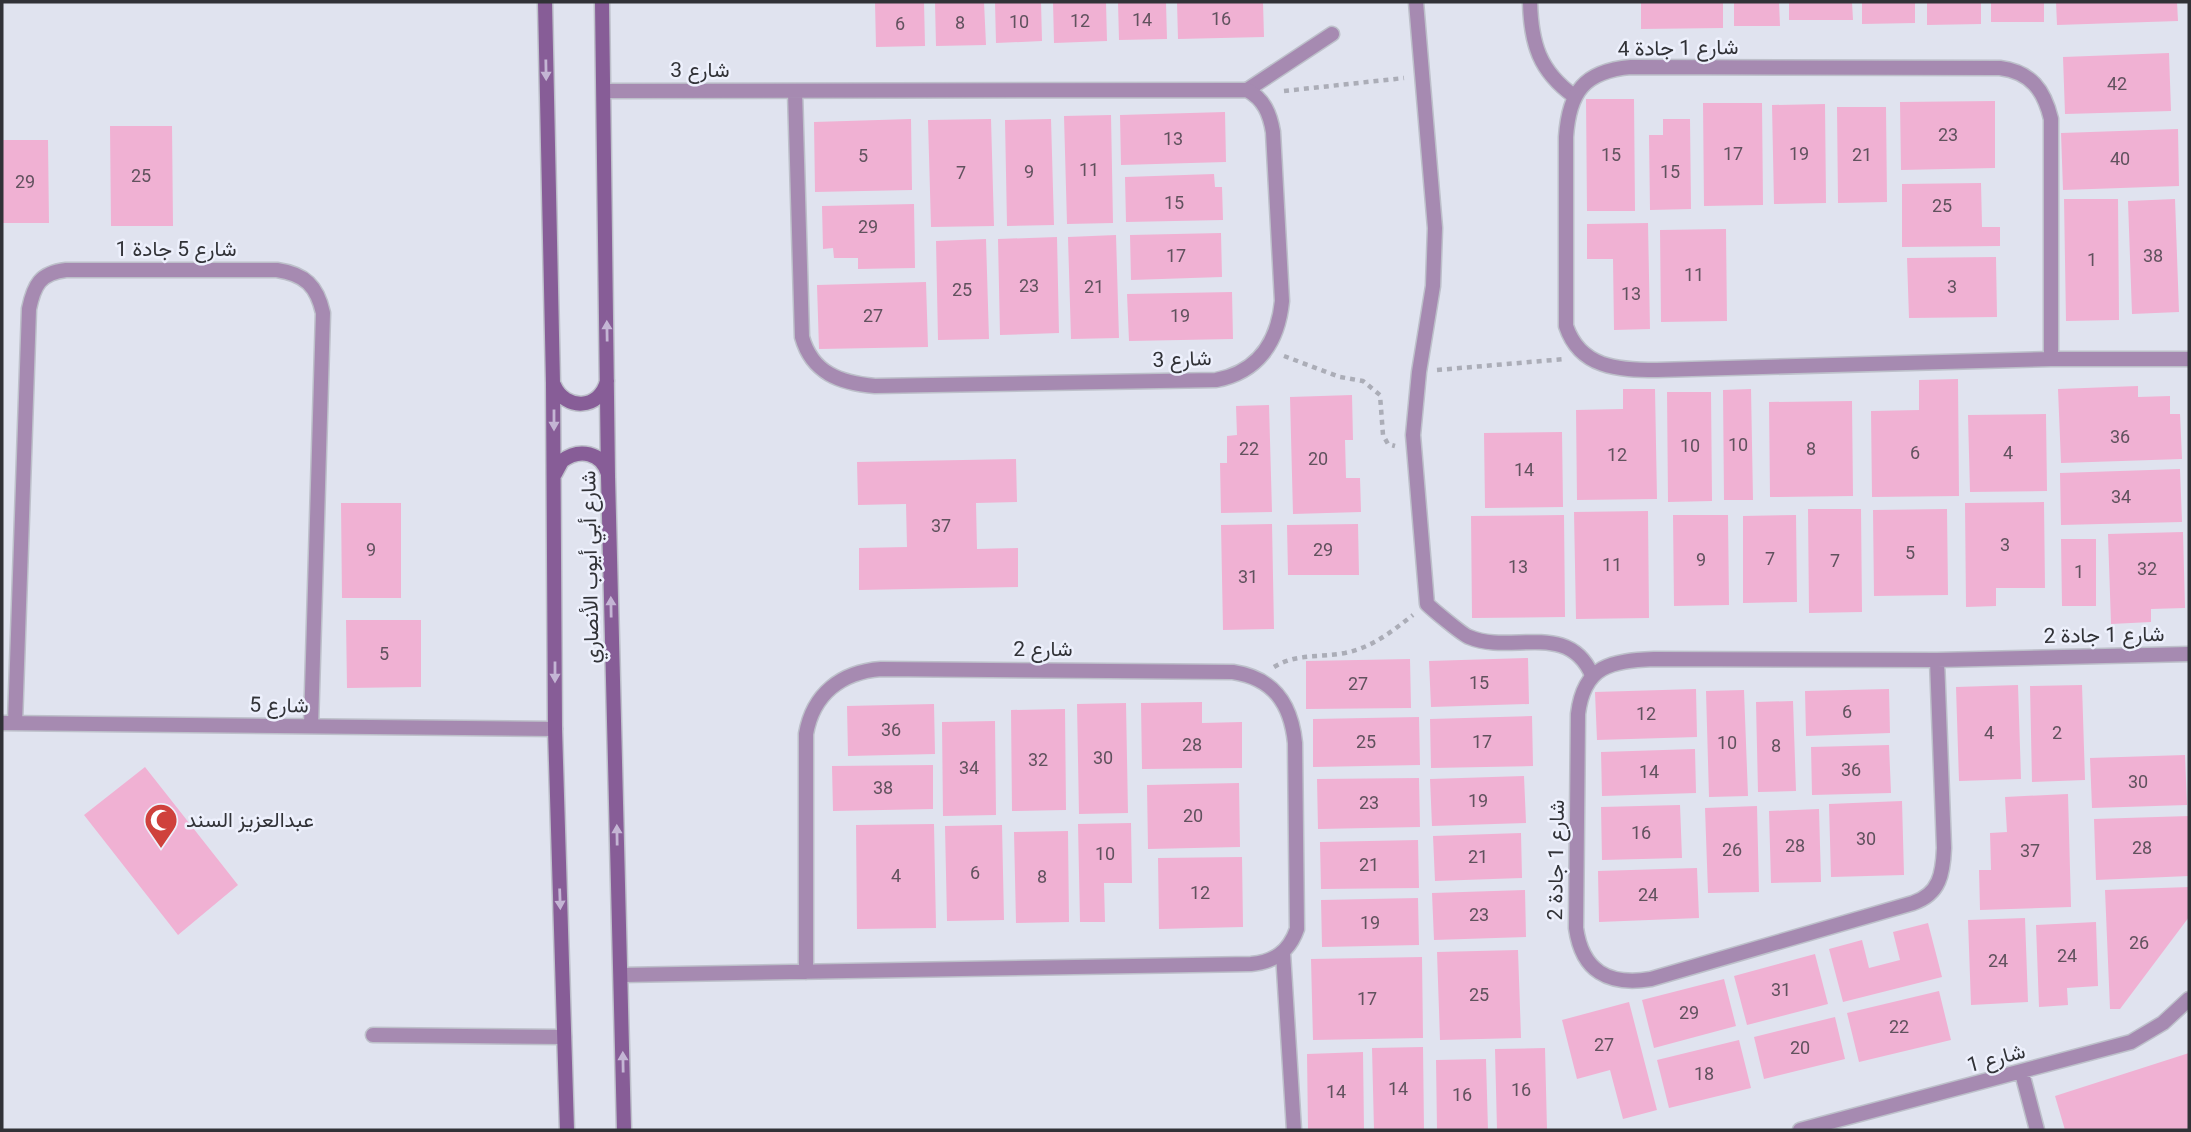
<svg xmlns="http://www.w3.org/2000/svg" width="2191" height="1132" viewBox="0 0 2191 1132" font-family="Roboto,Vazirmatn,sans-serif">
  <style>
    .building { fill: #f0b1d3 }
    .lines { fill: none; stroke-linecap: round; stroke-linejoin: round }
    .lane-casing { stroke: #bdc0ca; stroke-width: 17 }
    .street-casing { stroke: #bdc0ca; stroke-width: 17 }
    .secondary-casing { stroke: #bdc0ca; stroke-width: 17 }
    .path { stroke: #abadb7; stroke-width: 4.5; stroke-dasharray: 5 5; stroke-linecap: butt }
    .lane { stroke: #a68ab1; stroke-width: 14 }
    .street { stroke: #a68ab1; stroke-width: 14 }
    .secondary { stroke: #875d97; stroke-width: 14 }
    .oneway { fill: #c4b5d4 }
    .labels { text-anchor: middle; stroke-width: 5; stroke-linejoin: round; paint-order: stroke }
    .number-label { font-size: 18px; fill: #61525e }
    .street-label { font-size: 21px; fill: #313237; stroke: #edf0fc }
    .poi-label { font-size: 21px; fill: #313237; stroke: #edf0fc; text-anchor: start }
  </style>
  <rect width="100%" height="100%" fill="#e0e3ef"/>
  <path class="building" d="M875,2H924L925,46L876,47Z
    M935,2H984L986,45L936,46Z
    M995,2H1041L1042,41L996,43Z
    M1053,2H1106L1107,41L1054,43Z
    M1118,2H1166L1167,39L1119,40Z
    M1177,2H1263L1264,37L1178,39Z
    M1641,2H1723V28L1641,29Z
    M1734,2H1779L1780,26H1734Z
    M1789,2H1852L1853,20H1789Z
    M1862,2H1915V23L1862,24Z
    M1927,2H1981V24L1927,25Z
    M1991,2H2044V22H1991Z
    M2056,2H2177L2178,21L2057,25Z
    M2169,53L2171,111L2065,114L2063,57Z
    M1586,99H1634L1635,211H1587Z
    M1995,101V168L1901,170L1900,102Z
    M1703,103H1762L1763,205L1704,206Z
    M1825,104L1826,203L1774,204L1772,105Z
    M1837,107H1886L1887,202L1838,203Z
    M1225,112L1226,162L1121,165L1120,115Z
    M1111,115L1113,223L1067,224L1064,116Z
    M911,119L912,190L815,192L814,122Z
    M991,119L994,226L931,227L928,120Z
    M1051,119L1054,225L1007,226L1005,120Z
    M1663,119H1690L1691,209L1650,210L1649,135H1663Z
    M110,126H172L173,226H111Z
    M2178,129L2179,186L2063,190L2061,133Z
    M2,140H48L49,223H2Z
    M1214,174L1215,187H1222L1223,220L1126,222L1125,177Z
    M1981,183L1982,227H2000V246L1902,247V184Z
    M2064,199H2118L2119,320L2066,321Z
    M2175,199L2179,312L2132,314L2128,201Z
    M914,204L915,268L858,269V258H834L833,248L823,249L822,206Z
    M1648,223L1650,329L1614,330L1613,259H1587V224Z
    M1726,229L1727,321L1661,322L1660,230Z
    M1221,233L1222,277L1131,280L1130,235Z
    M1116,235L1119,338L1071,339L1068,237Z
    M1057,237L1059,333L1000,335L998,239Z
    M986,239L989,339L938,340L936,241Z
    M1996,257L1997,317L1909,318L1907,258Z
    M926,282L928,347L819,349L817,285Z
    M1232,292L1233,339L1129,341L1127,294Z
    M1958,379L1959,496L1872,497L1871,411L1919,410V380Z
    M2138,386V397L2170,396V414H2180L2182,459L2061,463L2058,389Z
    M1623,389H1655L1657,499L1577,500L1576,410L1623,409Z
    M1751,389L1753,500H1724L1723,390Z
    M1667,392H1711L1712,501L1668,502Z
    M1352,395L1353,440H1345L1346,478H1360L1361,512L1293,514L1290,397Z
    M1852,401L1853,496L1770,497L1769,402Z
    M1269,405L1272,512L1221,513L1220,463H1227V436L1237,435L1236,406Z
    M2046,414L2047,491L1970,492L1968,415Z
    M1562,432L1563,507L1485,508L1484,433Z
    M1016,459L1017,502L976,503L977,549L1018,548V587L859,590V548L907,547L906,504L858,505L857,462Z
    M2180,469L2182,522L2061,525L2060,473Z
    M2044,502L2045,588H1996V606L1966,607L1965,503Z
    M341,503H401V598H342Z
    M1808,509H1861L1862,612L1809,613Z
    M1947,509L1948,595L1874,596L1873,510Z
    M1648,511L1649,618L1576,619L1574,512Z
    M1564,515L1565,617L1472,618L1471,516Z
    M1673,515H1728L1729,605L1674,606Z
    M1796,515L1797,602L1743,603V516Z
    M1272,524L1274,629L1223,630L1221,525Z
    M1358,524L1359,575H1288L1287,525Z
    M2183,532L2185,608L2151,609V622L2111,624L2108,534Z
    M2061,539H2096V606H2062Z
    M346,620H421V687L347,688Z
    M1528,658L1529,704L1431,707L1429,661Z
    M1410,659L1411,708L1306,709V661Z
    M2018,685L2021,779L1959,781L1956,687Z
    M2082,685L2085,780L2032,782L2030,686Z
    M1696,689L1697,737L1597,740L1595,692Z
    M1889,689L1890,733L1806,736L1805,691Z
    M1744,690L1748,796L1709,797L1706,691Z
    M1793,701L1796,791L1758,792L1756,702Z
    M1202,702V723L1242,722V768L1142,769L1141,703Z
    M1126,703L1128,813L1079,814L1077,704Z
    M934,704L935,754L848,756L847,706Z
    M1065,709L1066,810L1012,811L1011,710Z
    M1532,716L1533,766L1431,768L1430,719Z
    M1419,717L1420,765L1313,767V719Z
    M995,721L996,815L943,816L942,722Z
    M1889,745L1891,793L1812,795L1811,747Z
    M1695,749L1696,793L1602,796L1601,752Z
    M2185,755L2187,805L2092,808L2090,758Z
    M933,765V809L833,811L832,766Z
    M145,767L238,885L178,935L84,815Z
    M1524,776L1526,823L1432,826L1430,779Z
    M1419,778L1420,827L1318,829L1317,779Z
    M1239,783L1240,847L1148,849L1147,785Z
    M2068,794L2071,907L1980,910L1979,870H1991L1990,833L2007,832L2005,797Z
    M1902,801L1904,875L1831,877L1829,804Z
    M1680,805L1682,858L1602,860L1601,807Z
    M1757,806L1759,892L1708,893L1705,808Z
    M1819,809L1821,882L1771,883L1769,811Z
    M2189,816V876L2096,880L2094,819Z
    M1131,823L1132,883H1104L1105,922H1080L1078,824Z
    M934,824L936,928L857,929L856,825Z
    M1002,825L1004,920L947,921L945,826Z
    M1068,831L1069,922L1016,923L1014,832Z
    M1521,833L1522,878L1435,881L1433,836Z
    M1418,840L1419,888L1321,889L1320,842Z
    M1242,857L1243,927L1159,929L1158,858Z
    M1697,868L1699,918L1599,922L1598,871Z
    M2189,887V917L2120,1009H2110L2105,890Z
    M1525,890L1526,937L1434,940L1432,893Z
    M1418,898L1419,945L1322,947L1321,900Z
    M2025,918L2028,1002L1971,1005L1968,920Z
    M2096,922L2098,986L2067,988L2068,1005L2039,1007L2036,925Z
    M1928,923L1942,977L1843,1002L1829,949L1862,940L1869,968L1900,960L1893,932Z
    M1518,950L1521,1038L1440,1040L1437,952Z
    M1815,954L1828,1004L1747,1025L1734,976Z
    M1422,957L1423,1038L1313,1040L1311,959Z
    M1724,979L1736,1026L1654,1048L1642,1000Z
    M1939,991L1951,1040L1859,1062L1847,1013Z
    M1629,1002L1657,1110L1623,1119L1610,1070L1577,1079L1562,1020Z
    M1835,1017L1845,1059L1764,1079L1754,1037Z
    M1739,1040L1751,1088L1669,1108L1657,1060Z
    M1423,1047L1424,1130H1374L1372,1048Z
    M1545,1048L1547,1130H1497L1495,1049Z
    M1363,1052L1364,1130H1308L1307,1054Z
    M2189,1053V1130H2065L2055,1096Z
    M1486,1059L1488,1130H1437L1436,1060Z"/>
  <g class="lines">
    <defs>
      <path id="lane" d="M1416,2L1435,228L1433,286L1419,372L1413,435L1427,604C1432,609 1463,635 1469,637C1511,655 1568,620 1592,675
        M1530,2C1531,43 1539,71 1574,96
        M1247,90L1332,34
        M373,1035L564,1037"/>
      <path id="street" d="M605,91L1247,90C1264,99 1270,114 1273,132L1282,301C1278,342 1258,372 1216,380L875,386C840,383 812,373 802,337L795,91
        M2051,359V119C2044,90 2031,72 2000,68L1631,67C1584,71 1569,92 1566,137V326C1580,368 1618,370 1657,370L2051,359H2189
        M1937,660L1944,848C1943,873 1940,894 1913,903L1651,979C1608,986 1582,971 1576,928L1578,714C1584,665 1611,661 1654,659L1937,660L2189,654
        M2,723L555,729
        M15,723L29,309C34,285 40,273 66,270H277C305,274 317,286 323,313L311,726
        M1283,953L1294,1130
        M621,975L1251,964C1274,962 1289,952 1297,929L1295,743C1291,703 1273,678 1233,672L881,669C841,672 813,694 806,734V972
        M2022,1073L2037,1130
        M1800,1130L2131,1042L2163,1023L2189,999"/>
      <path id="secondary" d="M545,2L553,383L555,729L567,1130
        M602,2L608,476L624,1130
        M554,385C565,411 600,410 607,381
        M555,474L562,461C579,448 602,452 608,474"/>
    </defs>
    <use href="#lane" class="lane-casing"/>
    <use href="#street" class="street-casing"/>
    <use href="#secondary" class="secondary-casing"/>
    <path class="path" d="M1284,91L1404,78
      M1284,356L1340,377L1363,381L1380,395L1383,435L1388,444L1395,446
      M1437,370L1565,359
      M1274,667C1297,653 1319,658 1345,653C1373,647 1391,632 1413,615"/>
    <use href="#lane" class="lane"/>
    <use href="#street" class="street"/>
    <use href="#secondary" class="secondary"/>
  </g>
  <defs><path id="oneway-solid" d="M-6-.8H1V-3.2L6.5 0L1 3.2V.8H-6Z" transform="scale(1.75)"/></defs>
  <g class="oneway">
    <use href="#oneway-solid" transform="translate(546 70) rotate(89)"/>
    <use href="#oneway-solid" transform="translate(607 331) rotate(-91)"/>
    <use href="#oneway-solid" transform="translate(554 420) rotate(90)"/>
    <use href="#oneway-solid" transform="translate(611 607) rotate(-91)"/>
    <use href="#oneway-solid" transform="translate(555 672) rotate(90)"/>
    <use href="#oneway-solid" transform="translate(617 835) rotate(-91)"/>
    <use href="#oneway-solid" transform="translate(560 899) rotate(88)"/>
    <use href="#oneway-solid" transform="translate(623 1062) rotate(-91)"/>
  </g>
  <defs>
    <symbol id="mosque-pin" viewBox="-11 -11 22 30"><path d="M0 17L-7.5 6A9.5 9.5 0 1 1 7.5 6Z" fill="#cf413c" stroke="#edf0fc"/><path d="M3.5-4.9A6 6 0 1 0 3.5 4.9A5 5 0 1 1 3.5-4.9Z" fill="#fff"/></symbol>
  </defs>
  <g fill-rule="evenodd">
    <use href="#mosque-pin" x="142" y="801" width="38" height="52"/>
  </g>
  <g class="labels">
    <g class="number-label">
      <text x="1221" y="25">16</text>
      <text x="1142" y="26">14</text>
      <text x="1080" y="27">12</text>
      <text x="1019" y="28">10</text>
      <text x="960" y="29">8</text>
      <text x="900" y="30">6</text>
      <text x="2117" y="90">42</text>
      <text x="1948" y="141">23</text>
      <text x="1173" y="145">13</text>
      <text x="1733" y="160">17</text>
      <text x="1799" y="160">19</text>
      <text x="1611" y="161">15</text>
      <text x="1862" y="161">21</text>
      <text x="863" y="162">5</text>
      <text x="2120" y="165">40</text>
      <text x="1089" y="176">11</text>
      <text x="1029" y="178">9</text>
      <text x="1670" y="178">15</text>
      <text x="961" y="179">7</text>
      <text x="141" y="182">25</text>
      <text x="25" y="188">29</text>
      <text x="1174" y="209">15</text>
      <text x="1942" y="212">25</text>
      <text x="868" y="233">29</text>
      <text x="1176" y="262">17</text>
      <text x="2153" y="262">38</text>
      <text x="2092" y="266">1</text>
      <text x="1694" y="281">11</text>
      <text x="1029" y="292">23</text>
      <text x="1094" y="293">21</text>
      <text x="1952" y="293">3</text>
      <text x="962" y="296">25</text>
      <text x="1631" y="300">13</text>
      <text x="873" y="322">27</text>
      <text x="1180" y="322">19</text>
      <text x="2120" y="443">36</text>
      <text x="1738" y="451">10</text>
      <text x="1690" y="452">10</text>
      <text x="1249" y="455">22</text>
      <text x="1811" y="455">8</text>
      <text x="1915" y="459">6</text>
      <text x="2008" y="459">4</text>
      <text x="1617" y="461">12</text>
      <text x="1318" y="465">20</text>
      <text x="1524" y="476">14</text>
      <text x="2121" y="503">34</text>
      <text x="941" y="532">37</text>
      <text x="2005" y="551">3</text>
      <text x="371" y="556">9</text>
      <text x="1323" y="556">29</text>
      <text x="1910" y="559">5</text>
      <text x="1770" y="565">7</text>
      <text x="1701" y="566">9</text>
      <text x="1835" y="567">7</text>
      <text x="1612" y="571">11</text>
      <text x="1518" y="573">13</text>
      <text x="2147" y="575">32</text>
      <text x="2079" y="578">1</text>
      <text x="1248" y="583">31</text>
      <text x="384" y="660">5</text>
      <text x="1479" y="689">15</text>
      <text x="1358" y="690">27</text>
      <text x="1847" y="718">6</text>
      <text x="1646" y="720">12</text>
      <text x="891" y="736">36</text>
      <text x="1989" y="739">4</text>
      <text x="2057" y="739">2</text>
      <text x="1366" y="748">25</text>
      <text x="1482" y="748">17</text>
      <text x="1727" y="749">10</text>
      <text x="1192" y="751">28</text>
      <text x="1776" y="752">8</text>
      <text x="1103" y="764">30</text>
      <text x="1038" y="766">32</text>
      <text x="969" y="774">34</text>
      <text x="1851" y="776">36</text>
      <text x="1649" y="778">14</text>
      <text x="2138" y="788">30</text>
      <text x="883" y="794">38</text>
      <text x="1478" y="807">19</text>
      <text x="1369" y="809">23</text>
      <text x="1193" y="822">20</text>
      <text x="1641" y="839">16</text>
      <text x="1866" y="845">30</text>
      <text x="1795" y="852">28</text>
      <text x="2142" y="854">28</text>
      <text x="1732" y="856">26</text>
      <text x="2030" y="857">37</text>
      <text x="1105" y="860">10</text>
      <text x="1478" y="863">21</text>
      <text x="1369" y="871">21</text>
      <text x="975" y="879">6</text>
      <text x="896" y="882">4</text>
      <text x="1042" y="883">8</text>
      <text x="1200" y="899">12</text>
      <text x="1648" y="901">24</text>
      <text x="1479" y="921">23</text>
      <text x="1370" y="929">19</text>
      <text x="2139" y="949">26</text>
      <text x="2067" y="962">24</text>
      <text x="1998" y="967">24</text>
      <text x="1781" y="996">31</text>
      <text x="1479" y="1001">25</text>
      <text x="1367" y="1005">17</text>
      <text x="1689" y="1019">29</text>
      <text x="1899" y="1033">22</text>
      <text x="1604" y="1051">27</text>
      <text x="1800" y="1054">20</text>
      <text x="1704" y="1080">18</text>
      <text x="1398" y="1095">14</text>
      <text x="1521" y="1096">16</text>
      <text x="1336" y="1098">14</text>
      <text x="1462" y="1101">16</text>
    </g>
    <g class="street-label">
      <text transform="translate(1678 48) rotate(-1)" y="7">شارع 1 جادة 4</text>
      <text x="700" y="77">شارع 3</text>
      <text x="176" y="256">شارع 5 جادة 1</text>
      <text transform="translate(1182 359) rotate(-2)" y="7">شارع 3</text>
      <text transform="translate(590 567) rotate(-91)" y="7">شارع أبي أيوب الأنصاري</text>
      <text transform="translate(2104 635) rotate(-1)" y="7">شارع 1 جادة 2</text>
      <text x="1043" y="656">شارع 2</text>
      <text transform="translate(279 705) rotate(1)" y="7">شارع 5</text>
      <text transform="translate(1556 860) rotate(-89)" y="7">شارع 1 جادة 2</text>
      <text transform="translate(1996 1058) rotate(-15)" y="7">شارع 1</text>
    </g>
    <g class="poi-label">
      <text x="186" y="827">عبدالعزيز السند</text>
    </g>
  </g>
  <rect width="2191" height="1132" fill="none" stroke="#313237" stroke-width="7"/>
</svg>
